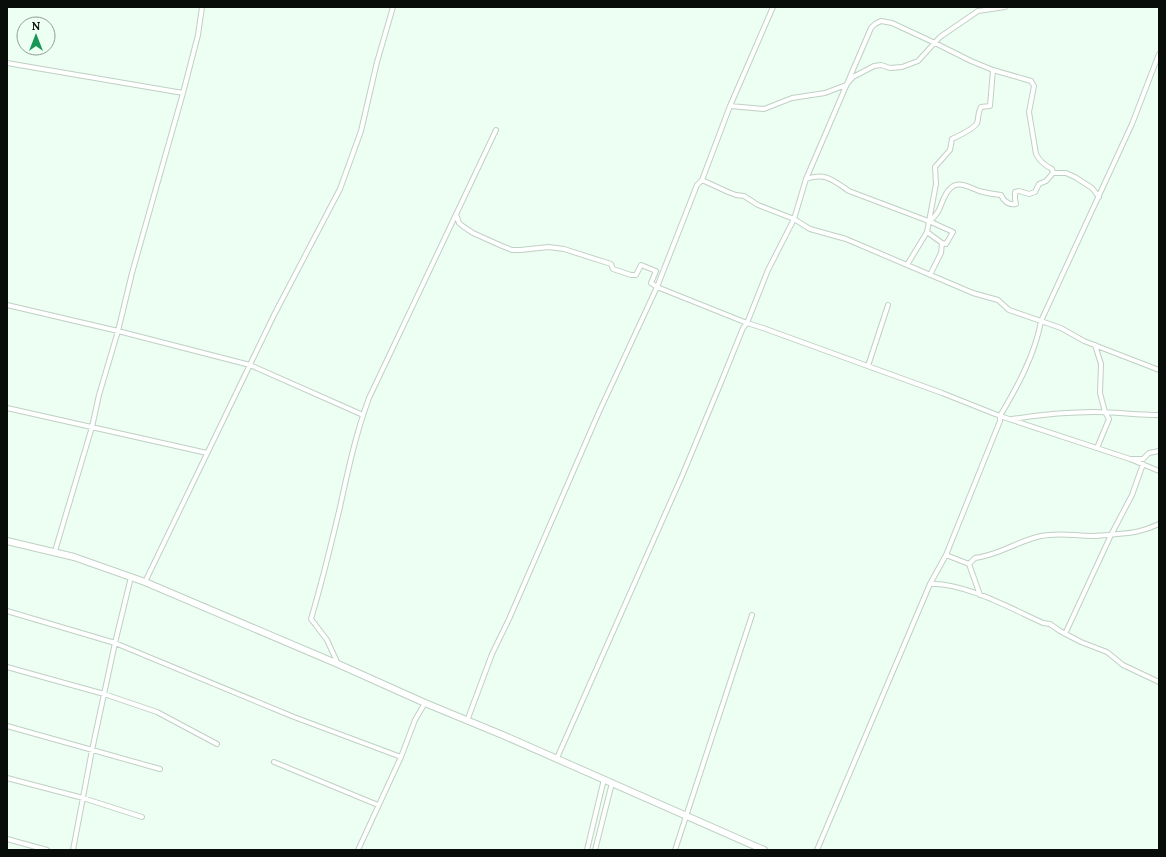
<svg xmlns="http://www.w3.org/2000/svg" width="1166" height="857" viewBox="0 0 1166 857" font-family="Lora,serif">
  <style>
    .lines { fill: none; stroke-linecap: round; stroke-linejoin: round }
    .street-casing { stroke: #bfd0c4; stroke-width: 6 }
    .secondary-casing { stroke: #bfd0c4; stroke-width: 8 }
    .street { stroke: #fff; stroke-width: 4 }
    .secondary { stroke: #fff; stroke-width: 6 }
  </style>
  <rect width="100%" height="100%" fill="#edfef2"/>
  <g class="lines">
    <defs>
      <path id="street" d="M1159,54L1132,124L1041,321C1035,355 1017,387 1000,416L1130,459L1159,471
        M7,63L183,93
        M730,106L764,109L792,98L825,93L846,85L853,77L874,66L881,65L890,68L902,67L918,61L940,37L978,11L1005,7
        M806,179C825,172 833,180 849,191L931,222L953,232L946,244L942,243L941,253L930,275
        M702,180L730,106L773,7
        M456,214L459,223L464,227L473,233L502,246L512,250H520L549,247L564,249L611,264L613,269L631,275H636L641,265L656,271L651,283L657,287L747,323L768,270L794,219L806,179L871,28L875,24L881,21L892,23L935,43L971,61L993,70L1031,81L1034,86L1029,112L1036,154C1039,160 1046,166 1052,169L1053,173
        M930,221C942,210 939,206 946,194C955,178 966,186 979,191C986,193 993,194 1001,195C1004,202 1009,205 1016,204L1015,199V192L1019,191L1029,194L1035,192L1039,184L1046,181L1053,173H1066L1075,177L1092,188L1099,197
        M927,232L942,243
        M907,265L927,232L936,184L935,167L950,150L952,139C958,136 974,129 977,123C979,118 977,114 981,107L990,106L993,70
        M7,305L118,331L250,365L363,415
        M1095,345L1101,364L1100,393L1105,412L1109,419L1097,448
        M868,366L888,305
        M7,408L207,453
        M1012,419C1039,415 1067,412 1094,412C1116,412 1137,415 1159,415
        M1132,459H1143L1149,453L1159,451
        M55,551L92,427L99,395L118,331L132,273L183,93L198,35L202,7
        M946,555L969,564L975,558C1000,555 1017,541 1041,536C1059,532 1075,536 1093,536C1098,536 1103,535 1108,535C1129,533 1140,533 1159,524
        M969,564L980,595
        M145,582L274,315L340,189L361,131L377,62L393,7
        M930,584C964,582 1012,609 1043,623L1050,624L1060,631L1081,642L1107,652L1123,665L1159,682
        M7,611L115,643L294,717L401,757
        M1065,634L1111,535L1132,495L1143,464
        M338,664L327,640L311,619C322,582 331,545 340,507C348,470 356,433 369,398L496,130
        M7,667L104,694L157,712L217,744
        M467,721L492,654L509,619L599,412L657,287L697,185L702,180L728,192L736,195L744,196L758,205L794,219L810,229L846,239L973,293L998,300L1009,310L1061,328L1084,341L1159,370
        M7,726L160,769
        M557,758L682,476L722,380L743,328L747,323L763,328L942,393L1000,416V421L946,555L930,584L817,850
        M274,762L378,805
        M7,778L83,798L142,817
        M7,839L47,850
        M73,850L92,750L115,643L131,577
        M358,850L401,757L415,720L425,703
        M587,850L604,779
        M595,850L612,783
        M675,850L752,615"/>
      <path id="secondary" d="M7,541L74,557L145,582L338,664L425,703L505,736L764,850"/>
    </defs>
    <use href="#street" class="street-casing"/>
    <use href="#secondary" class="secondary-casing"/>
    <use href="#street" class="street"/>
    <use href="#secondary" class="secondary"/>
  </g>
  <rect width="1166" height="857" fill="none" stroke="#080d09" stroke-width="16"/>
  <g transform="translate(36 36)"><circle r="19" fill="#edfef2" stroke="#919e95"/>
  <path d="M0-3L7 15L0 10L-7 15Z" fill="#179755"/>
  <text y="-6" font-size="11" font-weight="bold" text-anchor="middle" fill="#080d09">N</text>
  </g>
</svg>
